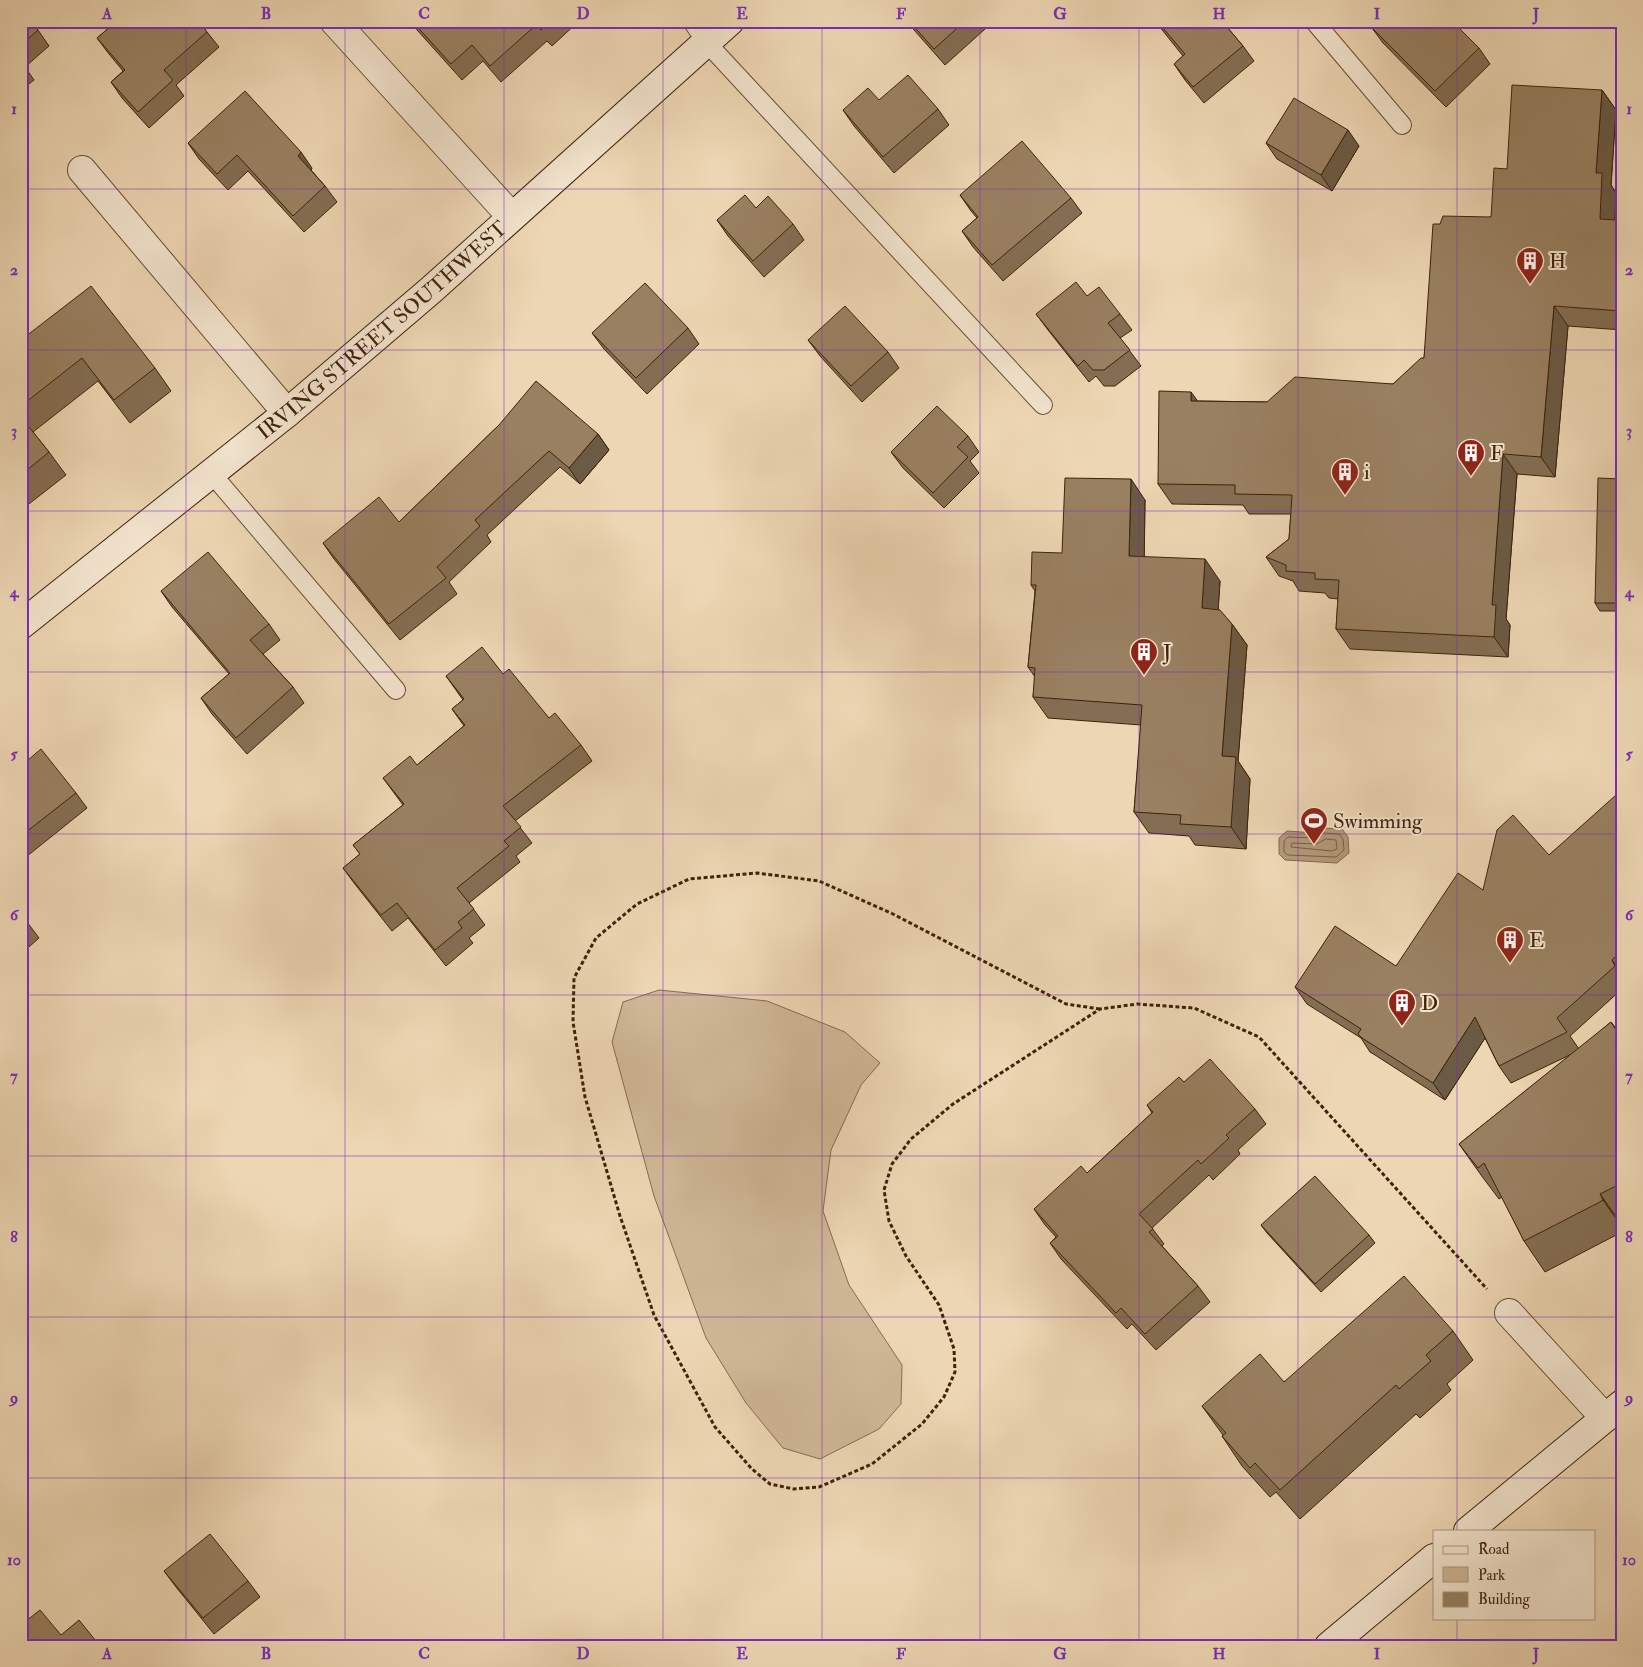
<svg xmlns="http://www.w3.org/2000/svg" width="1643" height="1667" viewBox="0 0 1643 1667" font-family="'IM FELL Double Pica',serif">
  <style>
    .green { fill: #cfb796; stroke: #866c4f }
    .water { fill: #b29979; stroke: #84694c }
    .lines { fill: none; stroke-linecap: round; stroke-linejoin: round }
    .shore { stroke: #785e40; stroke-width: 1 }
    .lane-casing { stroke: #6a4f33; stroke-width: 20 }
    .street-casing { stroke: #6a4f33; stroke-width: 30 }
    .secondary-casing { stroke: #3e2208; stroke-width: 30 }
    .path { stroke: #3e2208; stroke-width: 3; stroke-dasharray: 4 2.5; stroke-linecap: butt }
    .lane { stroke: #f3e4ce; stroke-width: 18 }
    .street { stroke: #f3e4ce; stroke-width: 28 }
    .secondary { stroke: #f3e4ce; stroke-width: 28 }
    .wall { fill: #846e53; stroke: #3e2208 }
    .shaded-wall { fill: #6b5a44; stroke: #3e2208 }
    .building { fill: #998061; stroke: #3e2208 }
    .grid { fill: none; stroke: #7b2cbf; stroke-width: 1; stroke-opacity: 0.55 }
    .labels { text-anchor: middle; stroke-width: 4; stroke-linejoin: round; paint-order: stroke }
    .poi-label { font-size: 21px; fill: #3e2208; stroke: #f3e4ce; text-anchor: start }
    .street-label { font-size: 21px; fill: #3e2208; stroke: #f3e4ce }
    .neatline { fill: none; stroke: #7b2cbf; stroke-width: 2 }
    .grid-label { font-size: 16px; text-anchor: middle; font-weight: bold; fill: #7b2cbf }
  </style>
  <rect width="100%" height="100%" fill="#edd6b3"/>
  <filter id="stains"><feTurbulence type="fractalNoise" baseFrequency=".004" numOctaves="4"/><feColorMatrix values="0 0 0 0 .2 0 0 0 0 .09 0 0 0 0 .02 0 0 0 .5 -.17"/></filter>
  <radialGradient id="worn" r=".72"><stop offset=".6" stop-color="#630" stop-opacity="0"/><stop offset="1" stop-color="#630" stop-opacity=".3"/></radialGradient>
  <path class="green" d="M659,990L767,1001L845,1032L880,1063L861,1085L831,1150L823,1211L849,1285L902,1365L901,1404L879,1429L820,1459L783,1448L746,1403L706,1338L654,1196L612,1042L623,1002Z"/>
  <path class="water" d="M1321,828L1342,829L1348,837L1349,853L1337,863L1285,860L1279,854V838L1287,831L1315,833Z"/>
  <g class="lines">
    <path class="shore" d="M1324,833L1339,834L1343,839L1344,850L1336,857L1288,855L1284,852V841L1288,837L1315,838Z
      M1326,839L1336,840L1337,849L1332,851L1291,847L1292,843L1316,844Z"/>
    <defs>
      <path id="lane" d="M692,21L706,42L1043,405
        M1314,21L1402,125
        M212,474L396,690"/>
      <path id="street" d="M334,21L511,216
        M82,170L287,413
        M1509,1313L1605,1418"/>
      <g id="secondary">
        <path id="s1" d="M21,625L287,413L431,290L730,21"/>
        <path d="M1468,1531L1622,1404"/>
        <path d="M1329,1646L1434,1558"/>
      </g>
    </defs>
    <use href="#lane" class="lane-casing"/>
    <use href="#street" class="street-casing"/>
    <use href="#secondary" class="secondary-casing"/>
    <path class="path" d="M1100,1009L1066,1004L893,914L819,881L757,873L689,879L637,904L596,938L574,978L573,1022L585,1097L620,1216L654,1315L715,1427L752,1469L770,1484L794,1489L819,1487L872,1464L922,1424L944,1397L955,1372L954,1349L939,1305L906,1256L889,1221L884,1190L892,1164L911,1139L953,1104L1100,1009L1137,1004L1194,1008L1259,1037L1487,1289"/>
    <use href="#lane" class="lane"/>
    <use href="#street" class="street"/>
    <use href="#secondary" class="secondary"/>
  </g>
  <path class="wall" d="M21,21L38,30L49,46L25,67L34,80L21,90Z
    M115,21H198L207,32L219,47L176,85L184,96L149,128L122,98L111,82L123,71L109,54L97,38L116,22Z
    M409,21H579L552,46L547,41L501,82L483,61L462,80Z
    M908,21H994L945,65L914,30Z
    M1155,21H1222L1243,46L1254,61L1204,103L1185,80L1174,64L1183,56Z
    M1372,28L1479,48L1490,64L1446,107L1383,43Z
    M1602,90L1616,110L1611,185L1616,193L1615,220L1622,228V330L1568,326L1555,477L1517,474L1506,619L1510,625L1508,657L1350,649L1336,629L1338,599L1329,598L1325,593L1299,591L1293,581L1279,576L1266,557L1289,539L1291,514H1249L1243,505L1172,504L1158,484L1198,401L1267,402L1393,384L1424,358L1440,224L1491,217L1507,169Z
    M879,100L938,109L949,125L894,173L854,126L843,110Z
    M188,143L312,168L311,170L325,186L337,202L304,232L248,171L228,190L199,159Z
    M1266,143L1359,146L1332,191L1277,159Z
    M960,195L1071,198L1082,213L1003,281L973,247L962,231L977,218L971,211Z
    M756,208L793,224L804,240L764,277L728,236L717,220Z
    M1087,296L1120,314L1132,330L1120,338L1141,366L1115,386H1104L1096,376L1089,382L1048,330L1036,314Z
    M688,328L699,344L647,394L604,349L592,333Z
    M21,340L155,368L171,391L130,423L98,381L33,432L49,452L66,475L25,507L21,502Z
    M808,340L888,352L899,368L862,402L820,356Z
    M499,425L598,434L609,450L580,484L560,467L487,535L491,542L449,582L457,594L400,640L334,559L323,543L399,522Z
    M968,436L979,452L970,461L979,473L944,508L903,468L891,452Z
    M1622,479V611H1600L1595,603Z
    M1145,500L1144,557L1220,581L1218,609L1232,624L1247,645L1238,761L1250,779L1246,849L1195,845L1189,836L1149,833L1134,812L1141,725L1048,718L1033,697L1035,677L1028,667L1035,591L1031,585L1062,553Z
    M161,591L269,624L280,640L263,654L293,687L304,703L247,754L212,714L201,698L229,674L172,607Z
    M503,674L549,718L581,745L592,761L515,821L532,843L516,856L520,862L469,903L485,925L469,938L473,943L446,966L408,918L392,931L354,883L343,868L360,854L353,845L403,805L383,778L417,765L464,726L452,709L463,700L446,676Z
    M21,766L76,793L87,808L21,861Z
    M1622,793V989L1570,1036L1579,1049L1611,1022L1622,1037V1232L1545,1272L1524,1241L1502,1197L1499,1199L1481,1175L1459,1144L1572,1054L1511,1083L1499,1066L1485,1038L1445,1100L1375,1055L1370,1052L1361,1038L1307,1004L1295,987L1396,966L1483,890L1549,855Z
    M21,914L39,938L21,954Z
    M1184,1082L1255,1109L1266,1124L1238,1150L1240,1154L1213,1180L1209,1175L1152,1228L1164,1244L1162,1246L1198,1286L1210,1302L1156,1350L1132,1324L1127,1329L1061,1259L1050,1243L1056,1237L1045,1225L1034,1209L1087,1173L1152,1113L1147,1105Z
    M1261,1225L1369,1235L1375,1243L1321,1292L1267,1233Z
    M1453,1331L1473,1360L1447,1384L1451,1390L1420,1418L1416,1414L1300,1519L1276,1492L1270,1497L1242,1466L1222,1436L1223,1435L1202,1406Z
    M164,1571L248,1581L260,1597L214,1634L176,1587Z"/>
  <path class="shaded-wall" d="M1602,90L1616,110L1611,185L1616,193L1614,238L1600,219L1596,173Z
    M1348,130L1359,146L1332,191L1321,175Z
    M301,152L312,168L309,172L298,156Z
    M1554,306L1568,326L1555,477L1541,457Z
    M1191,392L1205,411L1191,401Z
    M598,434L609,450L580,484L569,468Z
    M1503,454L1517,474L1506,619L1510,625L1508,657L1494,637L1492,605Z
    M1131,479L1145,500L1144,577L1129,556Z
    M1205,559L1220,581L1217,629L1202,608Z
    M1232,624L1247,645L1238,761L1250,779L1246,849L1231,827L1222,756Z
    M1612,960L1622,974V976L1615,966Z
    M1475,1017L1487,1035L1445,1100L1433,1083Z
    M1611,1022L1622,1037V1040Z
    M1600,1194L1622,1225V1227L1603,1200Z"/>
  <path class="building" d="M21,21H30L38,30L21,45Z
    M117,21H198L207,32L164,70L173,80L138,112L111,82L125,70L97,38Z
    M412,21H550L541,30L536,25L490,66L472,45L451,64Z
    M909,21H965L934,49Z
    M1157,21H1222L1243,46L1193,87L1174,64L1185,54Z
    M1378,21H1452L1479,48L1435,91L1372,28Z
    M908,75L938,109L883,157L843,110L868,88L879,100Z
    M1512,85L1602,90L1596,173H1602L1600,219L1616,220L1622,228L1621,311L1554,306L1541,457L1503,454L1492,605H1496L1494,637L1336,629L1339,580L1315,579V573L1286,571V565L1266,557L1289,539L1292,495L1235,494V485L1158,484L1159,391L1191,392V401L1267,402L1295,377L1393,384L1421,358H1424L1433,224H1440L1443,216L1491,217L1494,168L1507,169Z
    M245,91L301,152L298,156L325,186L293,216L237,155L217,174L188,143Z
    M1294,98L1348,130L1321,175L1266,143Z
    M1022,141L1071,198L992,265L962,231L978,217L960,195Z
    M745,195L756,208L768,196L793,224L753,261L717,220Z
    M1076,282L1087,296L1099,287L1120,314L1108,323L1130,350L1104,370H1093L1084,360L1078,366L1036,314Z
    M645,283L688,328L636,378L592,333Z
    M91,286L155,368L114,400L82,358L21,406V340Z
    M845,306L888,352L851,386L808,340Z
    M536,381L598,434L569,468L549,451L475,520L480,526L437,567L446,578L389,624L323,543L379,497L399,522L499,425Z
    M937,406L968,436L957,447L968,457L933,493L891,452Z
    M21,417L49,452L21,475Z
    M1622,439V448L1619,447Z
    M1065,478L1131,479L1129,556L1205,559L1202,608L1220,610L1232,624L1222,756L1236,757L1231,827L1180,824L1181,815L1134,812L1142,705L1033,697L1035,668L1028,667L1036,585H1031L1032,552L1062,553Z
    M1598,478L1622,479V603H1595Z
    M208,552L269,624L250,640L293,687L236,738L201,698L230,673L161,591Z
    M482,647L503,674L509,669L549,718L555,713L581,745L503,806L521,827L504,841L509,846L457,888L474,909L458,922L462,928L435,950L397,903L381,915L343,868L360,854L353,845L404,804L383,778L410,756L417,765L465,725L452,709L464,699L446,676Z
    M41,749L76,793L21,836V766Z
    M1622,793V951L1612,960L1615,966L1557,1018L1567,1032L1499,1066L1475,1017L1433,1083L1362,1038L1358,1034L1361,1029L1295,987L1335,926L1396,966L1458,873L1483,890L1497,830L1513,815L1549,855L1616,795Z
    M21,914L28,923L21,928Z
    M1611,1022L1622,1040V1183L1600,1194L1603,1200L1598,1203L1524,1241L1484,1163L1478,1168L1459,1144Z
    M1210,1059L1255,1109L1226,1135L1229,1138L1201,1164L1198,1160L1139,1214L1153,1229L1149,1232L1198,1286L1145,1334L1121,1308L1116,1313L1050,1243L1058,1236L1034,1209L1081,1166L1087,1173L1153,1112L1147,1105L1179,1077L1184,1082Z
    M1315,1176L1369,1235L1315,1284L1261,1225Z
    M1404,1276L1453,1331L1426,1355L1431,1361L1399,1389L1396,1385L1280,1490L1255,1463L1250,1468L1222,1436L1226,1433L1202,1406L1260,1354L1284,1382Z
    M210,1534L248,1581L203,1618L164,1571Z
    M40,1610L61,1635L79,1620L100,1646H21V1625Z"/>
  <path class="grid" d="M186,21V1646M345,21V1646M504,21V1646M663,21V1646M822,21V1646M980,21V1646M1139,21V1646M1298,21V1646M1457,21V1531M21,189H1622M21,350H1622M21,511H1622M21,672H1622M21,834H1622M21,995H1622M21,1156H1622M21,1317H1622M21,1478H1622M1457,1618V1646"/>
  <defs>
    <symbol id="building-pin" viewBox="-11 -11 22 30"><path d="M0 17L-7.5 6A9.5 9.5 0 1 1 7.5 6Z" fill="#8f2418" stroke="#f3e4ce"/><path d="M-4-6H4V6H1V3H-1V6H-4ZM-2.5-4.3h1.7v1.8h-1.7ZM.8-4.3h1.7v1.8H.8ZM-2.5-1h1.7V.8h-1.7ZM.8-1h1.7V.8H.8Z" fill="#fff"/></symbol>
    <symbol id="stadium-pin" viewBox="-11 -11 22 30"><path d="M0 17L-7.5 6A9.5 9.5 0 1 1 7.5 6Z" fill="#8f2418" stroke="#f3e4ce"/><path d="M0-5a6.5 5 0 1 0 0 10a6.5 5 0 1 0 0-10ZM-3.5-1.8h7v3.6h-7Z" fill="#fff"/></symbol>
  </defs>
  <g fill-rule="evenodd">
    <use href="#building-pin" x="1514" y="245" width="32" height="43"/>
    <use href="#building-pin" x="1455" y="437" width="32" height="43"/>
    <use href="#building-pin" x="1329" y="456" width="32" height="43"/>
    <use href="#building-pin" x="1128" y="636" width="32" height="43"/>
    <use href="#stadium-pin" x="1298" y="805" width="32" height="43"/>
    <use href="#building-pin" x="1494" y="924" width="32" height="43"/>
    <use href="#building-pin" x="1386" y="987" width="32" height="43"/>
  </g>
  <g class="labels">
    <g class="poi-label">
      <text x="1549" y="268">H</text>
      <text x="1490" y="460">F</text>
      <text x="1364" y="479">i</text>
      <text x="1163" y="659">J</text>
      <text x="1333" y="828">Swimming</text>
      <text x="1529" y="947">E</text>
      <text x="1421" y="1010">D</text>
    </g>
    <g class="street-label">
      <text dy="7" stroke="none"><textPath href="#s1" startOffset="466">IRVING STREET SOUTHWEST</textPath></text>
    </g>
  </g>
  <rect width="1643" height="1667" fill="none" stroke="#edd6b3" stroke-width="55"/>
  <rect x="1433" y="1530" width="162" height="90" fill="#f3e4ce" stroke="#ab967f"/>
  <rect x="1443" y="1546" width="25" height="8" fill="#f3e4ce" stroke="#ab967f"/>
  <text x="1478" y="1554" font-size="15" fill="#3e2208">Road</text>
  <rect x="1443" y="1567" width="25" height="15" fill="#cfb796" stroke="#ab967f"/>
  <text x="1478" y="1580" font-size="15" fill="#3e2208">Park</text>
  <rect x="1443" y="1592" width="25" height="15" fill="#998061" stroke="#ab967f"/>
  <text x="1478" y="1604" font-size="15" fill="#3e2208">Building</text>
  <rect x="28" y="28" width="1588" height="1612" class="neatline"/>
  <g class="grid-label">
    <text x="107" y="19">A</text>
    <text x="266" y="19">B</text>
    <text x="424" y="19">C</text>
    <text x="583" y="19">D</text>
    <text x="742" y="19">E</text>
    <text x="901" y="19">F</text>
    <text x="1060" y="19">G</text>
    <text x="1219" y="19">H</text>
    <text x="1377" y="19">I</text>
    <text x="1536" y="19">J</text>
    <text x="14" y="114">1</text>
    <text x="1629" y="114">1</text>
    <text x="14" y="275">2</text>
    <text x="1629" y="275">2</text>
    <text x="14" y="436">3</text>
    <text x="1629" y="436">3</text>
    <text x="14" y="597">4</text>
    <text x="1629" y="597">4</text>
    <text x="14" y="759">5</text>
    <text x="1629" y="759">5</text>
    <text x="14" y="920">6</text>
    <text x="1629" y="920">6</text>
    <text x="14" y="1081">7</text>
    <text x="1629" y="1081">7</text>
    <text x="14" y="1242">8</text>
    <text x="1629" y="1242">8</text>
    <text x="14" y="1403">9</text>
    <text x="1629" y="1403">9</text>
    <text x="14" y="1565">10</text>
    <text x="1629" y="1565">10</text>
    <text x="107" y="1659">A</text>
    <text x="266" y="1659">B</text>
    <text x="424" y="1659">C</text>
    <text x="583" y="1659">D</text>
    <text x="742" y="1659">E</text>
    <text x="901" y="1659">F</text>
    <text x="1060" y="1659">G</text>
    <text x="1219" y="1659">H</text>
    <text x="1377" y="1659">I</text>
    <text x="1536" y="1659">J</text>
  </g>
  <rect width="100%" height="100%" filter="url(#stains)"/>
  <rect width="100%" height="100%" fill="url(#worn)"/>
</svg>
